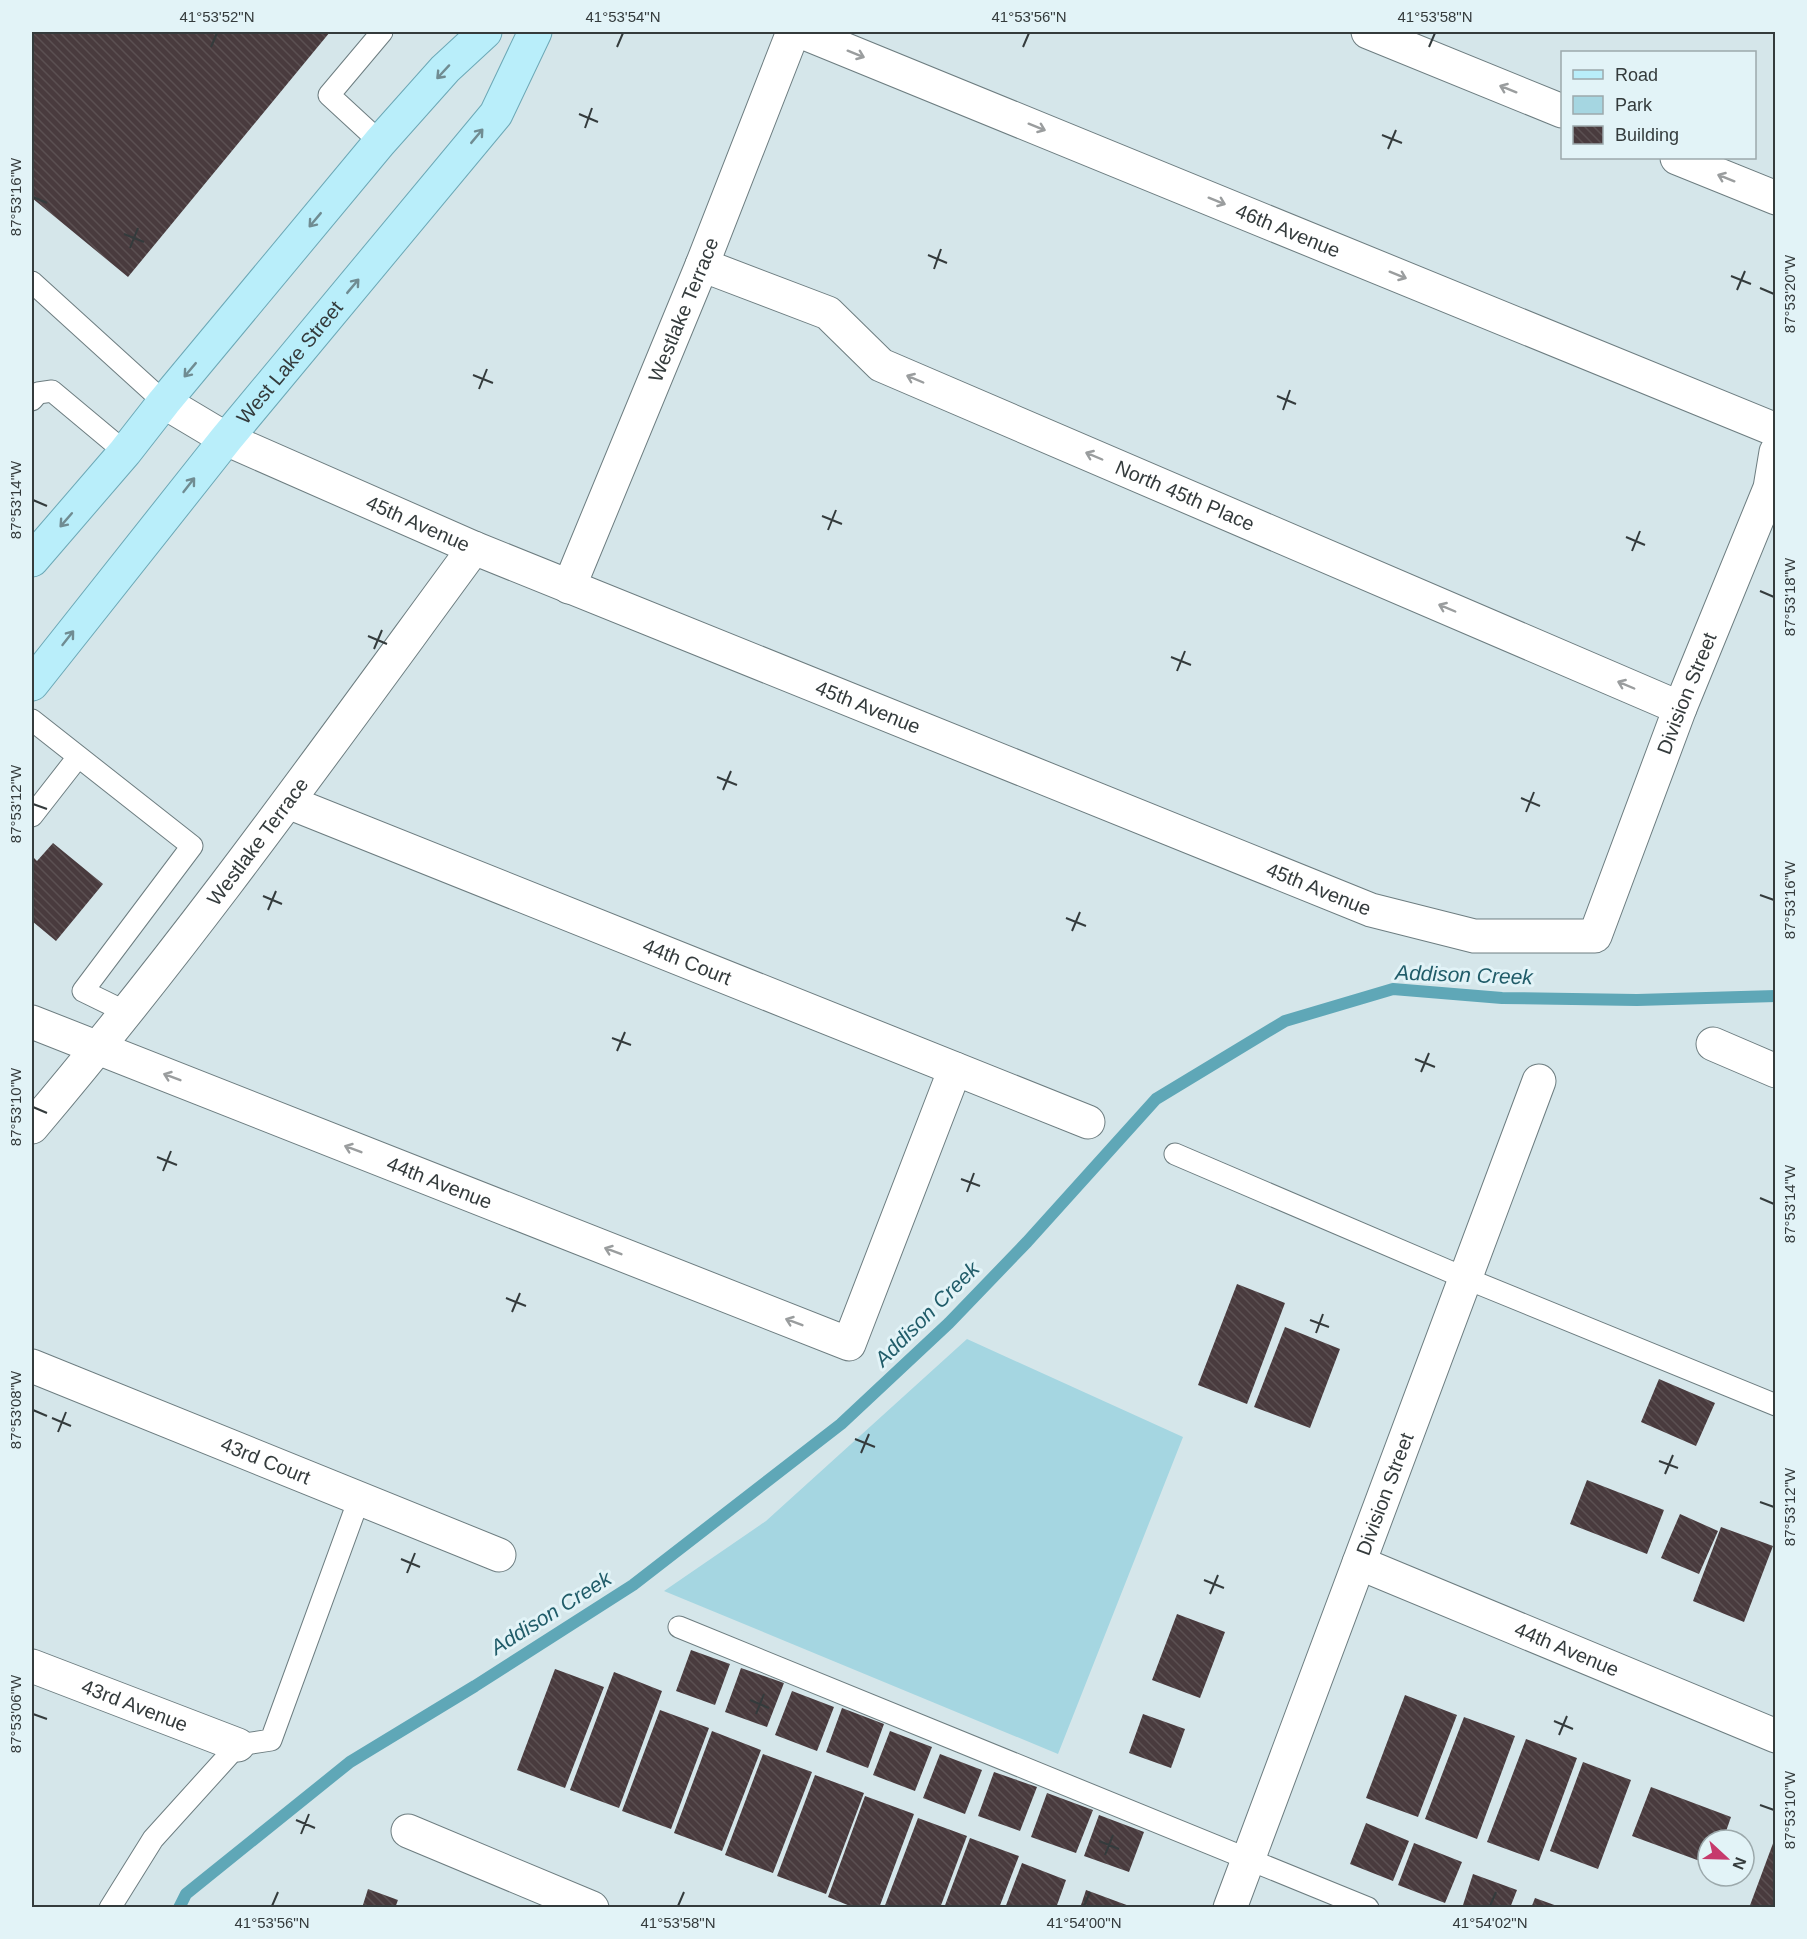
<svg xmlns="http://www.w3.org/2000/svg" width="1807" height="1939" viewBox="0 0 1807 1939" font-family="Arial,sans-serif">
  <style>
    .park { fill: #a5d6e1 }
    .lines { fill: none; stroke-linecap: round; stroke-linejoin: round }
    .stream { stroke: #5fa7b7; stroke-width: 12 }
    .building { fill: url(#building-back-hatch) }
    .lane-casing { stroke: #6d7d80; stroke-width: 23 }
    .street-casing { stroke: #6d7d80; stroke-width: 35 }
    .primary-casing { stroke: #6ca8b6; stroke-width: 35 }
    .lane { stroke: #fff; stroke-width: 21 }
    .street { stroke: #fff; stroke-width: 33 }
    .primary { stroke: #b9eefa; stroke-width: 33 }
    .oneway { stroke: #9a9d9e }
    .oneway2 { stroke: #708c92 }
    .ticks { fill: none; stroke: #343b3c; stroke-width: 2 }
    .labels { text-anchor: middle; stroke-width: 6; stroke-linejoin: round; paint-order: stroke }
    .street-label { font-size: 20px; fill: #343b3c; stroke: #e2f3f7 }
    .water-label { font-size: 21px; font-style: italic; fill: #205c69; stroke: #e2f3f7 }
    .neatline { fill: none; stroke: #343b3c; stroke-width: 2 }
    .ticks-label { font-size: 15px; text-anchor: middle; fill: #343b3c }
  </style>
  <defs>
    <pattern id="building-back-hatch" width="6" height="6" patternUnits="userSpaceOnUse" patternTransform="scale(1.5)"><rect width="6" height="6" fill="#493b3e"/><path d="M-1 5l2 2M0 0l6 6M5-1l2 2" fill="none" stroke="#5b5052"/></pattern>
  </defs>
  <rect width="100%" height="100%" fill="#d5e6ea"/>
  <path class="park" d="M967,1339L1183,1437L1058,1754L664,1591L766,1521Z"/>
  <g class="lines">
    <path class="stream" d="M179,1908L186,1894L350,1762L475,1686L633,1585L841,1424L949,1323L1027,1242L1156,1099L1285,1021L1393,989L1502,998L1637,1000L1776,996"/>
  </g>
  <path class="building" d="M32,32H330L128,277L32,198Z
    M53,843L103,884L56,941L32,921V861L34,858L37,861Z
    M1237,1284L1285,1303L1247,1404L1198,1385Z
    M1285,1327L1340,1349L1310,1428L1254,1407Z
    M1659,1379L1715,1403L1696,1446L1641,1422Z
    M1587,1480L1664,1510L1647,1554L1570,1524Z
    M1680,1514L1718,1531L1699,1574L1661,1558Z
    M1721,1527L1773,1546L1744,1622L1693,1601Z
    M1177,1614L1225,1632L1200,1698L1152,1680Z
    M691,1650L730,1664L715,1705L676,1691Z
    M741,1668L784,1683L767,1727L725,1712Z
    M555,1669L604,1687L565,1788L517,1770Z
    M614,1672L662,1691L619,1808L570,1790Z
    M792,1691L834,1707L817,1751L775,1735Z
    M1405,1695L1457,1715L1418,1817L1366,1798Z
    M842,1708L884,1724L868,1768L826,1752Z
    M660,1710L709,1728L671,1829L622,1811Z
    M1143,1714L1185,1729L1171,1768L1129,1753Z
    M1464,1717L1515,1736L1477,1839L1425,1819Z
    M712,1731L761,1750L722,1851L674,1833Z
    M890,1731L932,1747L915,1791L873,1775Z
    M1526,1739L1577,1758L1539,1861L1487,1842Z
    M763,1754L812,1772L773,1873L725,1855Z
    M940,1754L982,1770L965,1814L923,1798Z
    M1583,1762L1631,1780L1598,1869L1550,1851Z
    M994,1772L1037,1787L1020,1831L978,1816Z
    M815,1775L864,1793L826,1894L777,1876Z
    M1651,1787L1731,1817L1723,1840H1708V1864L1632,1836Z
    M1047,1793L1093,1810L1076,1853L1031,1837Z
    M865,1796L914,1814L879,1908H855L828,1897Z
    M1099,1815L1144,1832L1129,1872L1084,1856Z
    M918,1818L967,1836L940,1908H884Z
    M1366,1823L1409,1841L1393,1881L1350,1864Z
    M970,1838L1019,1856L999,1908H944Z
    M1775,1838L1776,1908H1749Z
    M1414,1843L1462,1862L1445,1903L1398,1885Z
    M1022,1863L1066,1880L1056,1908H1005Z
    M1473,1874L1517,1890L1510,1908H1462Z
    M368,1889L398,1900L395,1908H362Z
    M1086,1890L1132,1907V1908H1080Z
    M1535,1898L1560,1907V1908H1531Z"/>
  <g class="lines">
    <defs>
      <path id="lane" d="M380,142L329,95L382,32
        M32,282L164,402
        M32,400L38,393L52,391L125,452
        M32,720L192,846L83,991L126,1012
        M32,816L78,757
        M1175,1154L1465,1278L1776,1405
        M679,1627L1368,1908
        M110,1908L153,1839L238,1745L271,1740L359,1499"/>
      <g id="street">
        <path id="s1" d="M802,32L1776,430"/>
        <path d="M1368,32L1562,111"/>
        <path d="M1677,158L1776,198"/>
        <path id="s2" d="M702,265L828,313L881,365L1680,708"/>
        <path id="s3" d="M164,402L226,439L474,548L1371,910L1474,936H1595L1680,708L1770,488L1776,452"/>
        <path id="s4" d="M569,587L702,265L793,32"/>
        <path id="s5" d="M288,802L1088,1122"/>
        <path id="s6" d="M32,1022L849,1344L955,1069"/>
        <path d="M1713,1044L1776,1071"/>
        <path id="s7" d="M32,1127C189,942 330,744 474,548"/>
        <path id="s8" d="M32,1366L499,1555"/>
        <path id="s9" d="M1359,1563L1776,1736"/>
        <path id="s10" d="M32,1666L238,1745"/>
        <path d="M408,1831L592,1908"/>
        <path id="s11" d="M1230,1908L1539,1081"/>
      </g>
      <g id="primary">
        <path d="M32,560L125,452L164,402L380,142L445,69L485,32"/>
        <path id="s12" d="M32,684L226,439L496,114L535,32"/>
      </g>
    </defs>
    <use href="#lane" class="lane-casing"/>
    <use href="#street" class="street-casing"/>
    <use href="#primary" class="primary-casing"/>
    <use href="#lane" class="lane"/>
    <use href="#street" class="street"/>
    <use href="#primary" class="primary"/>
  </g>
  <defs><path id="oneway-shaft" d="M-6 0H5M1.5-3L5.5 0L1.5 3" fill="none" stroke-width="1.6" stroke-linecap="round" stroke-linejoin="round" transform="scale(1.5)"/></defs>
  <g class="oneway">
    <use href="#oneway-shaft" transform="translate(856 54) rotate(22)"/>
    <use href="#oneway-shaft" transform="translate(1508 89) rotate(-158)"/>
    <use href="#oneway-shaft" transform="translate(1037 127) rotate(22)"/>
    <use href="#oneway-shaft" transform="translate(1726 178) rotate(-158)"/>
    <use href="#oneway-shaft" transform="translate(1217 201) rotate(22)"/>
    <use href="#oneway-shaft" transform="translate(1398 275) rotate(22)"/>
    <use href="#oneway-shaft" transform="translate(915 379) rotate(-157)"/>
    <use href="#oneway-shaft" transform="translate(1094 456) rotate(-157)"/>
    <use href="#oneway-shaft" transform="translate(1447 608) rotate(-157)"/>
    <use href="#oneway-shaft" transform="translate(1626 685) rotate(-157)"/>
    <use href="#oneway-shaft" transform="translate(172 1077) rotate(-159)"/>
    <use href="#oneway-shaft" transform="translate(353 1149) rotate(-159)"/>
    <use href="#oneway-shaft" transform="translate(613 1251) rotate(-159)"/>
    <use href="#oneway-shaft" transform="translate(794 1322) rotate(-159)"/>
  </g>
  <g class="oneway2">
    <use href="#oneway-shaft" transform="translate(443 72) rotate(133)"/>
    <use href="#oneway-shaft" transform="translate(477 136) rotate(-50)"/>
    <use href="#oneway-shaft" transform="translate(315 220) rotate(130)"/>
    <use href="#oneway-shaft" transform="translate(353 286) rotate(-50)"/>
    <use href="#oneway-shaft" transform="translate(190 370) rotate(130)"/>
    <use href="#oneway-shaft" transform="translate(189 485) rotate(-52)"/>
    <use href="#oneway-shaft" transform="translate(66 520) rotate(131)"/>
    <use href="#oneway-shaft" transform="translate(68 638) rotate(-52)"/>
  </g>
  <path class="ticks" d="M211,47L217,33M617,47L623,33M1023,47L1029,33M1429,47L1435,33M579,114L598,122M585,128L592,108M1382,135L1402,143M1388,149L1396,130M33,197L47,203M124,234L144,242M130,248L138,228M928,255L947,263M934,269L941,249M1731,276L1751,284M1760,288L1774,294M1737,290L1745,271M473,375L493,383M479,389L487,369M1277,396L1296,404M1283,410L1290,390M33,500L47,506M822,516L842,524M828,530L836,510M1626,537L1645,545M1632,551L1640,531M1760,591L1774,597M368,636L387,644M374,649L382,630M1171,657L1191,665M1177,671L1185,651M717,777L737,785M723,790L731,771M1521,798L1540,806M33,804L47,809M1526,812L1534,792M1760,895L1774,900M263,896L282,904M268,910L276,891M1066,918L1086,926M1072,931L1080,912M612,1038L631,1045M617,1051L625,1032M1415,1059L1435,1067M1421,1072L1429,1053M33,1107L47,1113M157,1157L177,1165M163,1171L171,1151M961,1179L980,1186M967,1192L974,1173M1760,1198L1774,1204M506,1298L526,1306M512,1312L520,1293M1310,1320L1329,1327M1316,1333L1323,1314M33,1410L47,1416M52,1418L71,1426M58,1432L66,1412M855,1439L875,1447M861,1453L869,1434M1659,1461L1678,1468M1665,1474L1673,1455M1760,1502L1774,1507M401,1559L420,1567M407,1573L415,1553M1204,1580L1224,1588M1210,1594L1218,1575M750,1700L769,1708M33,1714L47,1719M756,1714L764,1694M1554,1721L1573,1729M1559,1735L1567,1716M1760,1805L1774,1810M296,1820L315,1828M301,1834L309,1814M1099,1841L1119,1849M1105,1855L1113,1835M272,1906L278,1892M678,1906L684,1892M1084,1906L1090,1892M1490,1906L1496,1892"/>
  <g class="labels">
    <g class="street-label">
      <text dy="7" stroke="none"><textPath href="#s1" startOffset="525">46th Avenue</textPath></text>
      <text dy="7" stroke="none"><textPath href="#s4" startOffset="300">Westlake Terrace</textPath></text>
      <text dy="7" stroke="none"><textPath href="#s12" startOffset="412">West Lake Street</textPath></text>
      <text dy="7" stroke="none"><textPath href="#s2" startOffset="540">North 45th Place</textPath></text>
      <text dy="7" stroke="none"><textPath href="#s3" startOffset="282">45th Avenue</textPath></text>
      <text dy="7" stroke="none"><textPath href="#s3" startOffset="1797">Division Street</textPath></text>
      <text dy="7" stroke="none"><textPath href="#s3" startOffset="768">45th Avenue</textPath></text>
      <text dy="7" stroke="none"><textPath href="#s7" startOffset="364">Westlake Terrace</textPath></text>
      <text dy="7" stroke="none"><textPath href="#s3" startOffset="1254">45th Avenue</textPath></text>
      <text dy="7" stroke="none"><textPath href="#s5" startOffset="430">44th Court</textPath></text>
      <text dy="7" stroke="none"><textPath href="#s6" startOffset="438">44th Avenue</textPath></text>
      <text dy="7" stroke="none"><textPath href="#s8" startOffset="252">43rd Court</textPath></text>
      <text dy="7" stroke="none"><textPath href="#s11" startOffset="442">Division Street</textPath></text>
      <text dy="7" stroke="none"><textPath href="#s9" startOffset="225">44th Avenue</textPath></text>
      <text dy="7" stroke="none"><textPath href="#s10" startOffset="110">43rd Avenue</textPath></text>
    </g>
    <g class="water-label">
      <text transform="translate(1464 975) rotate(2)" y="7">Addison Creek</text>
      <text transform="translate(927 1314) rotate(-45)" y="7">Addison Creek</text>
      <text transform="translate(551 1613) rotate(-32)" y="7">Addison Creek</text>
    </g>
  </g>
  <rect width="1807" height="1939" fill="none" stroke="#e2f3f7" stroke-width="66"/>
  <rect x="1561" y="51" width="195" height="108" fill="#e2f3f7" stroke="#9ca9ac" stroke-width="1.5"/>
  <rect x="1573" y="70" width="30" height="9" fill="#b9eefa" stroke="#9ca9ac" stroke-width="1.5"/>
  <text x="1615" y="81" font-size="18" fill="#343b3c">Road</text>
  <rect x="1573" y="96" width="30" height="18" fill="#a5d6e1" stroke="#9ca9ac" stroke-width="1.5"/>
  <text x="1615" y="111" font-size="18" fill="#343b3c">Park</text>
  <rect x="1573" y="126" width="30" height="18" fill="url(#building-back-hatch)" stroke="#9ca9ac" stroke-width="1.5"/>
  <text x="1615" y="141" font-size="18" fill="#343b3c">Building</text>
  <g transform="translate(1726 1858) rotate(112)"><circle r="28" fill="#e2f3f7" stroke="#9ca9ac" stroke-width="1.5"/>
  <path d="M0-4.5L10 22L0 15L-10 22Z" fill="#c63a6c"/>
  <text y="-9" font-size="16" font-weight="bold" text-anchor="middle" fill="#343b3c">N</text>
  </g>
  <rect x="33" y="33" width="1741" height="1873" class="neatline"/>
  <g class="ticks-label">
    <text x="217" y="22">41°53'52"N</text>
    <text x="623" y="22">41°53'54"N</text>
    <text x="1029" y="22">41°53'56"N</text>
    <text x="1435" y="22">41°53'58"N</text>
    <text transform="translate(16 197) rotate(-90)" y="5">87°53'16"W</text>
    <text transform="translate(1790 294) rotate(-90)" y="5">87°53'20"W</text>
    <text transform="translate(16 500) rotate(-90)" y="5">87°53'14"W</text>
    <text transform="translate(1790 597) rotate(-90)" y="5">87°53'18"W</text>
    <text transform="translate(16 804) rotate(-90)" y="5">87°53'12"W</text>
    <text transform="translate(1790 900) rotate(-90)" y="5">87°53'16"W</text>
    <text transform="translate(16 1107) rotate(-90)" y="5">87°53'10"W</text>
    <text transform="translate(1790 1204) rotate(-90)" y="5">87°53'14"W</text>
    <text transform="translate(16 1410) rotate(-90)" y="5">87°53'08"W</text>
    <text transform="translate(1790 1507) rotate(-90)" y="5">87°53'12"W</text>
    <text transform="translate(16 1714) rotate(-90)" y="5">87°53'06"W</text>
    <text transform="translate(1790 1810) rotate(-90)" y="5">87°53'10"W</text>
    <text x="272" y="1928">41°53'56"N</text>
    <text x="678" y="1928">41°53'58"N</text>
    <text x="1084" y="1928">41°54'00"N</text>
    <text x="1490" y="1928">41°54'02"N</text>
  </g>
</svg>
